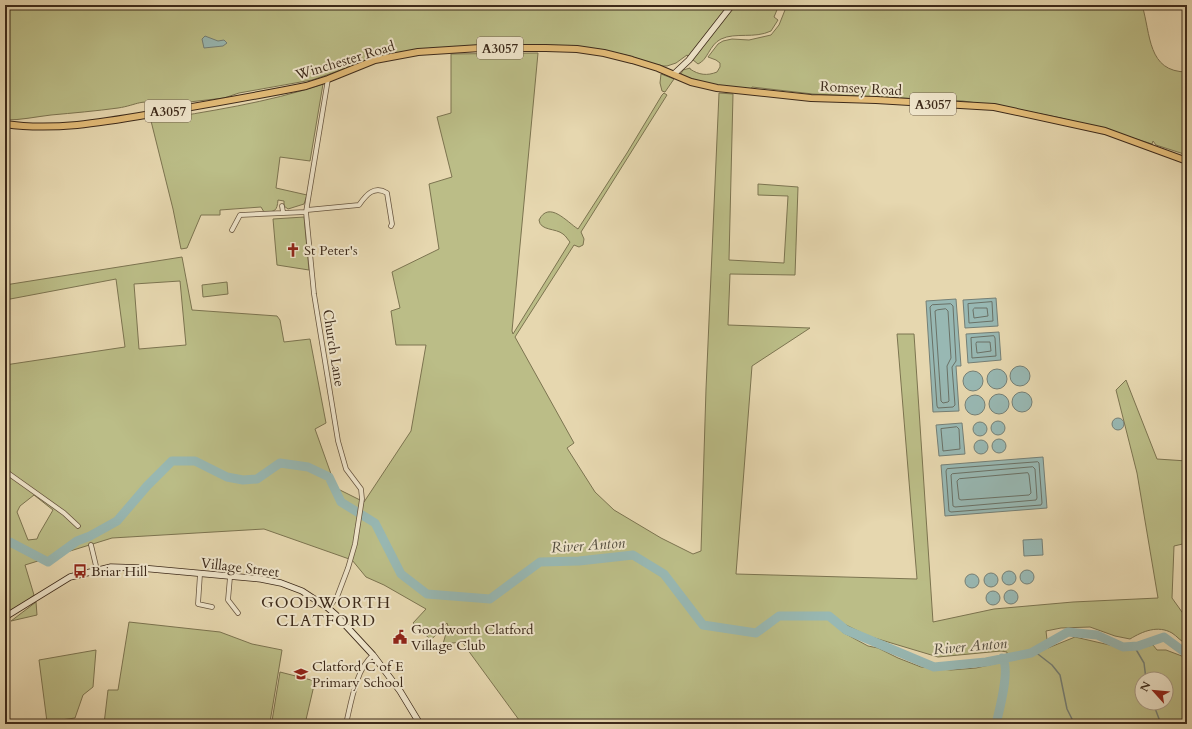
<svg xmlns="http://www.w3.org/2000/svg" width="1192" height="729" viewBox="0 0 1192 729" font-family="Cardo,serif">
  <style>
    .green { fill: #bbbd87; stroke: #7c7450; fill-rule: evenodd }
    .water { fill: #98b8b3; stroke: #747f76 }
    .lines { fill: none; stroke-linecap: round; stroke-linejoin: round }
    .shore { stroke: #6a7166; stroke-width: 1 }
    .stream { stroke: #747f76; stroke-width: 1.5 }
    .river { stroke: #98b8b3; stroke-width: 9 }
    .street-casing { stroke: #67553f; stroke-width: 5.5 }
    .secondary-casing { stroke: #3d2a1a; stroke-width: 7 }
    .primary-casing { stroke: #3d2a1a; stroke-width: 8 }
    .street { stroke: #efe5cb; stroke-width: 4 }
    .secondary { stroke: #efe5cb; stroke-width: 5.5 }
    .primary { stroke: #e3bc78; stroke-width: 6 }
    .labels { text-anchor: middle; stroke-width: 4; stroke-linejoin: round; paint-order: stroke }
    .shield { fill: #efe5cb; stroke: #72624f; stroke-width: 1 }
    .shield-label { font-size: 13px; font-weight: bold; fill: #3d2a1a }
    .street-label { font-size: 14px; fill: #3d2a1a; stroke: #efe5cb }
    .poi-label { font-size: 14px; fill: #3d2a1a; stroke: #efe5cb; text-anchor: start }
    .water-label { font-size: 15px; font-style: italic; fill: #544e40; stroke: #efe5cb }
    .quarter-label { font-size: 16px; letter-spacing: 1px; fill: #3d2a1a; stroke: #efe5cb }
  </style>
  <rect width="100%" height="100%" fill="#e6d7af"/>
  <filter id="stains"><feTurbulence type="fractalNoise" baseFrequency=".005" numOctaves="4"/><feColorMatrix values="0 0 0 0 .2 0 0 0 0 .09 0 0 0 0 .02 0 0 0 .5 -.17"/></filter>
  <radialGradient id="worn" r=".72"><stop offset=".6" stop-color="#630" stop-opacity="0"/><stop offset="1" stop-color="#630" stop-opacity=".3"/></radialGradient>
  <path class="green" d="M5,5H779L774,17L778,20L771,31C754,39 736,32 721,39C709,45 708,60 698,64L687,55L676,63L667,66H659L630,56L598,49L547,46L433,48L388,54L312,80L239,93L224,98L163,105C141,98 138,105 118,108C96,111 73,113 51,115C34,117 22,120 5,120Z
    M787,5H1142C1151,34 1147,72 1187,72V155L1156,145L1153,141L1152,144L1117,133L1061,118L1011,108L963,101L813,94L752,87L751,90L713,85L682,76L681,74L683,70L690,68V69C699,75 707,76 717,72L720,67V63L716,60L708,57L718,44L723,41L732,39L749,40L771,35L779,25Z
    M538,53L512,331L513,334L570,242C568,240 566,236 563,234C556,228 540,231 539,220C549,200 567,222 578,229L627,153L662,95L664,93L667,95L581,232L584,239L583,245L579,247L574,245L515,337L574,443L567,448L595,492L614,510L661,538L693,554L701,551L706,389L719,93L733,94L729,260L784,263L788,196L758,195V184L798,187L795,275L730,274L728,325L810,328L752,366L736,574L917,579L897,334H914L933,622L994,609L1073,602L1158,598L1137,473L1116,390L1126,380L1157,459L1187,461V543L1174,546L1172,598L1187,619V644C1181,642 1177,636 1172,633C1158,625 1143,631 1130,639L1115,636L1090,627L1061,628L1046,631L1048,648L1075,637L1131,650L1153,645L1157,650H1166L1187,658V724H522L462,642L443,644L448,626L447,623L431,640L413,623L426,609L384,585L366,577L352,560L264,529L112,538L25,565L34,595L28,600L5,614V365L125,347L116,279L5,300V285L182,257L192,310L277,316L280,320L284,342L310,339L326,423L315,429L336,488L364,502L411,431L426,345H396L391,311L400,308L392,272L439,249L429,184L452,177L437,117L451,113V54ZM180,281L186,345L139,349L134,284ZM34,495L53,510L39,534L37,539L28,540L17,512L20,506ZM846,625L868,636L938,657L1001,651L1007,652V661L976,668L951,670L921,667L898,658L878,648L868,646L842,632ZM1142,679H1166V703H1142Z
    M661,74L674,79L665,92L662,91L660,83Z
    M323,84L310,161L280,157L276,188L307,195L304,204L288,209L284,206V201L278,200C277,211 275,212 264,212L261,207L220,210V215H201L187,248L181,249L173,209L151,121C209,111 267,103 323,84Z
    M304,217L309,270L277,265L273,219Z
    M227,282L228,294L203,297L202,285Z
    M36,602L37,615L11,621Z
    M129,622L220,632L252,644L282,650L270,722L277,724H104L108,690H118Z
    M96,650L93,687L83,695L75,718L47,722L39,660Z
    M280,672L315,681L305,724H290L272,721Z"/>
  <path class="water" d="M205,36L218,41L224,40L227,43L223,46L204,48L202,39Z
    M996,298L998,326L965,328L963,300Z
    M956,299L961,366H956L959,411L933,412L926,301Z
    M999,332L1001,360L968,363L966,334Z
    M1010 376a10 10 0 1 1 20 0a10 10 0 1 1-20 0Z
    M987 379a10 10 0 1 1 20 0a10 10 0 1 1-20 0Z
    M963 381a10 10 0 1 1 20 0a10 10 0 1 1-20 0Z
    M1012 402a10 10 0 1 1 20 0a10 10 0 1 1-20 0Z
    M989 404a10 10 0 1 1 20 0a10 10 0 1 1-20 0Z
    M965 405a10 10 0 1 1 20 0a10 10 0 1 1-20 0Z
    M1112 424a6 6 0 1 1 12 0a6 6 0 1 1-12 0Z
    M991 428a7 7 0 1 1 14 0a7 7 0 1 1-14 0Z
    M973 429a7 7 0 1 1 14 0a7 7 0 1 1-14 0Z
    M962,423L965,454L939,456L936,425Z
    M992 446a7 7 0 1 1 14 0a7 7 0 1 1-14 0Z
    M974 447a7 7 0 1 1 14 0a7 7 0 1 1-14 0Z
    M1043,457L1047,508L945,516L941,465Z
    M1042,539L1043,555L1024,556L1023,540Z
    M1020 577a7 7 0 1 1 14 0a7 7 0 1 1-14 0Z
    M1002 578a7 7 0 1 1 14 0a7 7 0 1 1-14 0Z
    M984 580a7 7 0 1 1 14 0a7 7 0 1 1-14 0Z
    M965 581a7 7 0 1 1 14 0a7 7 0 1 1-14 0Z
    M1004 597a7 7 0 1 1 14 0a7 7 0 1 1-14 0Z
    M986 598a7 7 0 1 1 14 0a7 7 0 1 1-14 0Z"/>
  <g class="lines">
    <path class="shore" d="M992,302L993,321L969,323L968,304Z
      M951,304L953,306L956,361L952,367L955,405L953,407L938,408L937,406L930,307L932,305Z
      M975,308H987L988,316L974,318L973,310Z
      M946,309L948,311L951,358L947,366L949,401L948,402L943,403L941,401L935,311L937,310Z
      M994,336L995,338L996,356L972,358L971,338Z
      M977,342H990L991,351L977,353L976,344Z
      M957,427L959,429L960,449L943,451L941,429Z
      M1038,462L1039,463L1042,503L1041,505L951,512L949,511L946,471L947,469Z
      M1033,467L1035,469L1037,498L1036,500L955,507L953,506L951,475L952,474Z
      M1028,473L1029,475L1031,493L1029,495L961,500L959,499L957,481L959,479Z"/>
    <path class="stream" d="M1134,646L1144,663L1146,679
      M1034,651L1052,665L1060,675L1067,709L1073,721
      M1153,703L1161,724"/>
    <path class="river" d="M5,545L10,542L48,562L77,541L90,536L117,521L147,486L172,461H195L227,477L243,480L257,479L280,463L308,467L329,477L341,502L375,523L401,574L427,594L490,599L540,562L579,561L633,555L664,574L703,625L756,633L779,616H829L846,630L934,667L986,662L1031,653L1068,632L1097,635L1123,647L1138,646L1164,637L1187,654
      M996,724C999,711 1011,668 1002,658"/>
    <defs>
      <path id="street" d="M282,206L283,212
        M307,210L359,205C366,195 374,185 387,193L392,224L391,226
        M232,230L240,215L306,212
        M5,471L64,513L78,526
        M91,545L97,570
        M200,574L198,604L212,607
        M230,577L228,600L238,613
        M328,608L337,597L348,568L355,544L362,499L361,489L346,469L338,441L314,294L306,212L328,79
        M346,724C351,703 356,669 373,655"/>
      <path id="secondary" d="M674,74L689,60L732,5
        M5,617L70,577L111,567L141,568L261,579L281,583L302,591L328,608L336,615L373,655L400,691L420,724"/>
      <path id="primary" d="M5,124C59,132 115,120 169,111C215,103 261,95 306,86L328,79L375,60L418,52L480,48H546L577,49L604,53L632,60L658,68L691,82L717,88L811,98L876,100L994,107L1105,131L1187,161"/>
    </defs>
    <use href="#street" class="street-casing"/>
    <use href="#secondary" class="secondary-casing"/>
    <use href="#primary" class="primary-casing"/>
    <use href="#street" class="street"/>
    <use href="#secondary" class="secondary"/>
    <use href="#primary" class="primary"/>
  </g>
  <defs>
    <symbol id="church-bare" viewBox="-9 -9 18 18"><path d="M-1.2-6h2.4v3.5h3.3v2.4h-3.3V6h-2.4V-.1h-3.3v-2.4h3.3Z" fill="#8f2418" stroke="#efe5cb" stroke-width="2.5" paint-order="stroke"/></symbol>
    <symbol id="bus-bare" viewBox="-9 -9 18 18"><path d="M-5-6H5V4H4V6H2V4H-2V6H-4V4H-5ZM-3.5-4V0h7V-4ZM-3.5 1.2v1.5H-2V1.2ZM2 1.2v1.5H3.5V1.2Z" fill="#8f2418" stroke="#efe5cb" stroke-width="2.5" paint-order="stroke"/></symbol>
    <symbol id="civic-bare" viewBox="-9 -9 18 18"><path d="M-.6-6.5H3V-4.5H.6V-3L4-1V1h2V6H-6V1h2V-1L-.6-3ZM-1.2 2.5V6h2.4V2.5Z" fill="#8f2418" stroke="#efe5cb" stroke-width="2.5" paint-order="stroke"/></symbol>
    <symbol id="school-bare" viewBox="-9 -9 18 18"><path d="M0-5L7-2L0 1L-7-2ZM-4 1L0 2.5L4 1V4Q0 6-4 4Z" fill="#8f2418" stroke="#efe5cb" stroke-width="2.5" paint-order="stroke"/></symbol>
  </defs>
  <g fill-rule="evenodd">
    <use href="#church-bare" x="283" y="240" width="20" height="20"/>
    <use href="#bus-bare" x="70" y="561" width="20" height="20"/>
    <use href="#civic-bare" x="390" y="627" width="20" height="20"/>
    <use href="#school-bare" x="291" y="664" width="20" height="20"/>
  </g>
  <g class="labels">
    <g class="shield">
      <rect x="477" y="37" width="46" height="22" rx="3"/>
      <rect x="910" y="93" width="46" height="22" rx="3"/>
      <rect x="145" y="100" width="46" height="22" rx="3"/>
    </g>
    <g class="shield-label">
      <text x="500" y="53">A3057</text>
      <text x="933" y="109">A3057</text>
      <text x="168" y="116">A3057</text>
    </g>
    <g class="street-label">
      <text transform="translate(345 60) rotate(-17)" y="5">Winchester Road</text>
      <text transform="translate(861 88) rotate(3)" y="5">Romsey Road</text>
      <text transform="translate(334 348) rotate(81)" y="5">Church Lane</text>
      <text transform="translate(240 567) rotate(7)" y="5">Village Street</text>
    </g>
    <g class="poi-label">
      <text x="304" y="255">St Peter's</text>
      <text x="91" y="576">Briar Hill</text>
      <text x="411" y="634">Goodworth Clatford<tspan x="411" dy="16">Village Club</tspan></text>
      <text x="312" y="671">Clatford C of E<tspan x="312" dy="16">Primary School</tspan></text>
    </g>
    <g class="water-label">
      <text transform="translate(588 545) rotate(-4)" y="5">River Anton</text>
      <text transform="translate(970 646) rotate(-5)" y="5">River Anton</text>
    </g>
    <g class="quarter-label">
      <text x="326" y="608">GOODWORTH<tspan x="326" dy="18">CLATFORD</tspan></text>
    </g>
  </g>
  <rect width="1192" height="729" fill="none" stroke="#e6d7af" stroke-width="20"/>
  <rect x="6" y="6" width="1180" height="717" fill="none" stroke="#3d2a1a" stroke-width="2"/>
  <rect x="10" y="10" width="1172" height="709" fill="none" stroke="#3d2a1a"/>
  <g transform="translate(1154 691) rotate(297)"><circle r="19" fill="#efe5cb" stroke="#a89a84"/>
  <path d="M0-3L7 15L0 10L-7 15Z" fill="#8f2418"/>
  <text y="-6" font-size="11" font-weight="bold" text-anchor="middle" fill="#3d2a1a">N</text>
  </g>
  <rect width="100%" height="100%" filter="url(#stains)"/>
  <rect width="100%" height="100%" fill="url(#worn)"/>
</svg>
